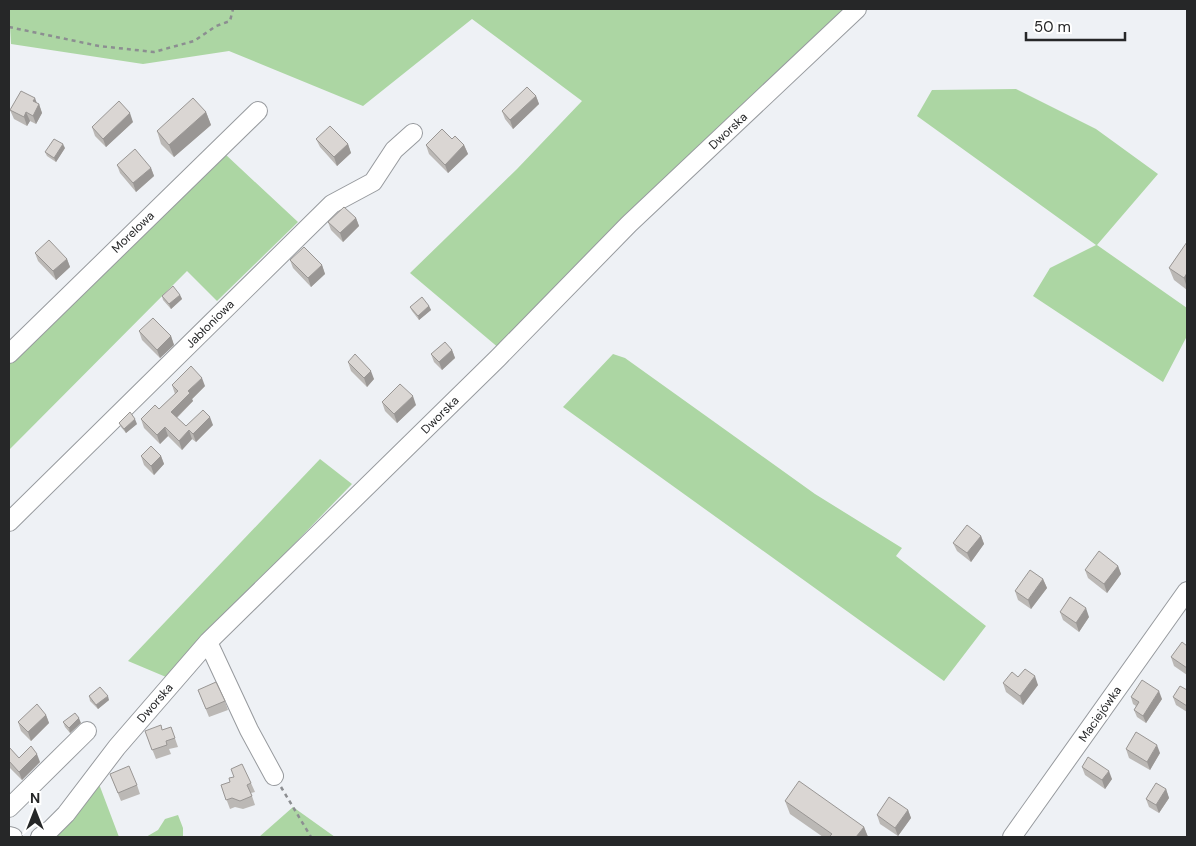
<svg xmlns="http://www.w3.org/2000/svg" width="1196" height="846" viewBox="0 0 1196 846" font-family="'DM Sans',sans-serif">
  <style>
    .green { fill: #acd6a3 }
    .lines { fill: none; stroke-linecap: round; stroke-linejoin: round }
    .minor-casing { stroke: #979a9e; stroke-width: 20 }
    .path { stroke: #8c8e91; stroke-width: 2.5; stroke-dasharray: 4 4; stroke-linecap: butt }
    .minor { stroke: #fff; stroke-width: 18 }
    .wall { fill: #bbb8b5 }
    .shaded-wall { fill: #999694 }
    .building { fill: #dad6d3; stroke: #999694 }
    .labels { text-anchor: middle; stroke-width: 4.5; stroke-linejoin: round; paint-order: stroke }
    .street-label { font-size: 12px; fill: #262728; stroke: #fff }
  </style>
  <rect width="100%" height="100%" fill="#eef1f5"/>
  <path class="green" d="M9,9H851L500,349L410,273L517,169L582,101L472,19L363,106L229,51L143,64L11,44Z
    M1016,89L1096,129L1158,174L1097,245L1187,308V336L1163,382L1033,296L1050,268L1096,245L917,116L932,90Z
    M225,154L298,222L217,301L187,271L9,450V363Z
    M613,354L625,358L815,494L902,548L896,556L986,626L944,681L563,407Z
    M320,459L352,484L166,677L128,661Z
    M99,784L119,837H55Z
    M293,807L335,837H259Z
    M178,815L183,828V837H146L158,830L165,819Z"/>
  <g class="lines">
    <defs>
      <path id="minor" d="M9,354L258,111
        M9,522L332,204L373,182L394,150L413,133
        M208,642L249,730L274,776
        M9,808L87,731
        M9,836L13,837
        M40,837L51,829L66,814L117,747L208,642L498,358L629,224L857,9
        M1012,837L1187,591"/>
    </defs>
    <use href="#minor" class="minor-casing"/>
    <path class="path" d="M9,27L99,46L154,52L194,41L216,26L230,21L233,9
      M281,787L311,837"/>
    <use href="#minor" class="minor"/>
  </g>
  <path class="wall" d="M536,96L539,104L513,129L505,119L502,111Z
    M36,103L39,104L42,113L36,124L30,121L27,126L14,119L10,110Z
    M206,112L211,125L174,157L161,144L157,131Z
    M133,122L106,147L95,136L92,127Z
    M316,139L348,144L351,153L337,166L320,147Z
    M452,139L464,145L468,154L448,173L429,154L426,145Z
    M65,148L56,162L47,156L45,152Z
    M117,165L151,168L154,176L136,192L120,173Z
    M356,218L359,226L343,242L331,230L328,222Z
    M1187,242V290L1174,280L1169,268Z
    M35,253L67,259L70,267L56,280L38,261Z
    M290,260L322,265L325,274L311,287L293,268Z
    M180,295L182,299L171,309L163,300L162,296Z
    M429,306L431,310L419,320L412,311L410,307Z
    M139,331L171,336L174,345L160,358L142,340Z
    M452,350L455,358L442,370L434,362L431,354Z
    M348,362L374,379L367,387L351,371Z
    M172,385L205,386L192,399L193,401L177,418L186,426L213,425L196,442L192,439L182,450L168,436L160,444L144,428L141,419L159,409L175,394Z
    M382,402L416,405L397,423L385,411Z
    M119,423L137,424L126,433L121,427Z
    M141,456H161L164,464L154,475L144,465Z
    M981,536L984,544L971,562L957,551L953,543Z
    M1118,566L1121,574L1107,593L1088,578L1085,570Z
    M1043,579L1047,588L1031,609L1018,600L1015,591Z
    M1060,612L1089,617L1079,632L1063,620Z
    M1187,646V675L1174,666L1171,657Z
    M1018,677L1038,685L1023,705L1006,692L1003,683Z
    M198,690L225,701L228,710L209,717Z
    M1187,690V712L1176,705L1173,697Z
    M89,696L109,700L98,709L90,701Z
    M1131,697L1162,699L1146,723L1137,717L1134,710L1136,706L1133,704Z
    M46,715L49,723L31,741L21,731L18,722Z
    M63,722L81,723L70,733L65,727Z
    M171,727L178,747L169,749L171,754L156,759L145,731L163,730Z
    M9,747L19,758L40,762L22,780L9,767Z
    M1126,749L1160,753L1150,770L1129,758Z
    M1082,767L1112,779L1105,789L1085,775Z
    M110,774L137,785L140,794L121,801Z
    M251,783L255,792L251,793L255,805L243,809L235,807L230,809L221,785Z
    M1166,789L1169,798L1159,813L1149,807L1146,799Z
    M785,801L864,827L868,837H823L790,814Z
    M908,810L911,818L898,836L880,824L877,815Z"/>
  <path class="shaded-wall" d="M536,96L539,104L513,129L510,120Z
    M35,98L38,106L39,104L42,113L36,124L33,116V101Z
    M26,112L30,121L27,126L24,117Z
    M206,112L211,125L174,157L169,145Z
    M130,113L133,122L106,147L103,139Z
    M63,144L65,148L56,162L54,158Z
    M348,144L351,153L337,166L334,157Z
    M464,145L468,154L448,173L445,165Z
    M151,168L154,176L136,192L133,183Z
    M356,218L359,226L343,242L340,233Z
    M67,259L70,267L56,280L53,271Z
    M322,265L325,274L311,287L308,278Z
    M1187,273V288L1184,278Z
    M180,295L182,299L171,309L169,304Z
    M429,306L431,310L419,320L418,316Z
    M171,336L174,345L160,358L157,350Z
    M452,350L455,358L442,370L439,362Z
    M371,371L374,379L367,387L364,378Z
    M202,378L205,386L192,399L193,401L174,420L171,412L188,391Z
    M413,396L416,405L397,423L394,414Z
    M210,417L213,425L196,442L193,434Z
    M135,419L137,424L126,433L124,429Z
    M165,427L168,436L160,444L157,435Z
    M189,430L192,439L182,450L179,441Z
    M161,456L164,464L154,475L151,466Z
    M981,536L984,544L971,562L967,553Z
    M1118,566L1121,574L1107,593L1104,584Z
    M1043,579L1047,588L1031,609L1028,600Z
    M1086,608L1089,617L1079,632L1076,623Z
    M1035,676L1038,685L1023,705L1020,696Z
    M1159,691L1162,699L1146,723L1143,716Z
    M108,696L109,700L98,709L96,705Z
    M46,715L49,723L31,741L28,732Z
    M79,718L81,723L70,733L69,728Z
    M1157,745L1160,753L1150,770L1147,762Z
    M37,754L40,762L22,780L19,772Z
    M1109,771L1112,779L1105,789L1102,780Z
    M1166,789L1169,798L1159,813L1156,805Z
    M908,810L911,818L898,836L895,828Z
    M864,827L868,837H856Z"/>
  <path class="building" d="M527,87L536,96L510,120L502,111Z
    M21,91L35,98L33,101L39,104L33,116L26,112L24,117L10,110Z
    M193,98L206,112L169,145L157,131Z
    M119,101L130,113L103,139L92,127Z
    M330,126L348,144L334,157L316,139Z
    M442,129L452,139L455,136L464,145L445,165L426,145Z
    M54,139L63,144L54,158L45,152Z
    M135,149L151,168L133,183L117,165Z
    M344,207L356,218L340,233L328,222Z
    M49,240L67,259L53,271L35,253Z
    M1187,242V273L1184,278L1169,268Z
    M304,247L322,265L308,278L290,260Z
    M173,286L180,295L169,304L162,296Z
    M422,297L429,306L418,316L410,307Z
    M153,318L171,336L157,350L139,331Z
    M445,342L452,350L439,362L431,354Z
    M355,354L371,371L364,378L348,362Z
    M191,366L202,378L188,391L190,393L171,412L186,426L203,410L210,417L193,434L189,430L179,441L165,427L157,435L141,419L155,405L159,409L178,391L172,385Z
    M400,384L413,396L394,414L382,402Z
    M130,412L135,419L124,429L119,423Z
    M151,446L161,456L151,466L141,456Z
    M967,525L981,536L967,553L953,543Z
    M1099,551L1118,566L1104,584L1085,570Z
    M1030,570L1043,579L1028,600L1015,591Z
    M1070,597L1086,608L1076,623L1060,612Z
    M1182,642L1187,646V668L1171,657Z
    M1025,669L1035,676L1020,696L1003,683L1012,672L1018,677Z
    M1142,680L1159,691L1143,716L1134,710L1139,702L1131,697Z
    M216,682L225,701L206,709L198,690Z
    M1180,686L1187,690V706L1173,697Z
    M100,687L108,696L96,705L89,696Z
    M37,704L46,715L28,732L18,722Z
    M75,713L79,718L69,728L63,722Z
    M161,725L162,730L171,727L175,738L166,741L167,745L152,750L145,731Z
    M1136,732L1157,745L1147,762L1126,749Z
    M31,746L37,754L19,772L9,761V747L19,758Z
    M1088,757L1109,771L1102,780L1082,767Z
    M242,764L251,783L247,785L252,796L240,801L232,798L226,800L221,785L230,782L229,778L234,777L231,769Z
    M129,766L137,785L118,793L110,774Z
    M799,781L864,827L856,837H829L832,834L785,801Z
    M1156,783L1166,789L1156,805L1146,799Z
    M889,797L908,810L895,828L877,815Z"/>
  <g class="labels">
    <g class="street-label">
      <text transform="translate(728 131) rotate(-43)" y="4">Dworska</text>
      <text transform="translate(133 232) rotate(-44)" y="4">Morelowa</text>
      <text transform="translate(210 324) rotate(-45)" y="4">Jabłoniowa</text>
      <text transform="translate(440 415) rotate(-45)" y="4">Dworska</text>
      <text transform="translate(155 703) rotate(-49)" y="4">Dworska</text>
      <text transform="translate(1100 714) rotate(-55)" y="4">Maciejówka</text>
    </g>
  </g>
  <rect width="1196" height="846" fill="none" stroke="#262728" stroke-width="20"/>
  <g transform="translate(35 811)" stroke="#ffffff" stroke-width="4" paint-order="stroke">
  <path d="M0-4L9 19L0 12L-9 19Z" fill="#262728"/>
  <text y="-8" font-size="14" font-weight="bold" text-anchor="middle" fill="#262728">N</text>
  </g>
  <path d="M1026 32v8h99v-8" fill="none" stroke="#262728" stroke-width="2.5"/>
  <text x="1034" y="32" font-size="15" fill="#262728" stroke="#ffffff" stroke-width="4" paint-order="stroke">50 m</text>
</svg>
